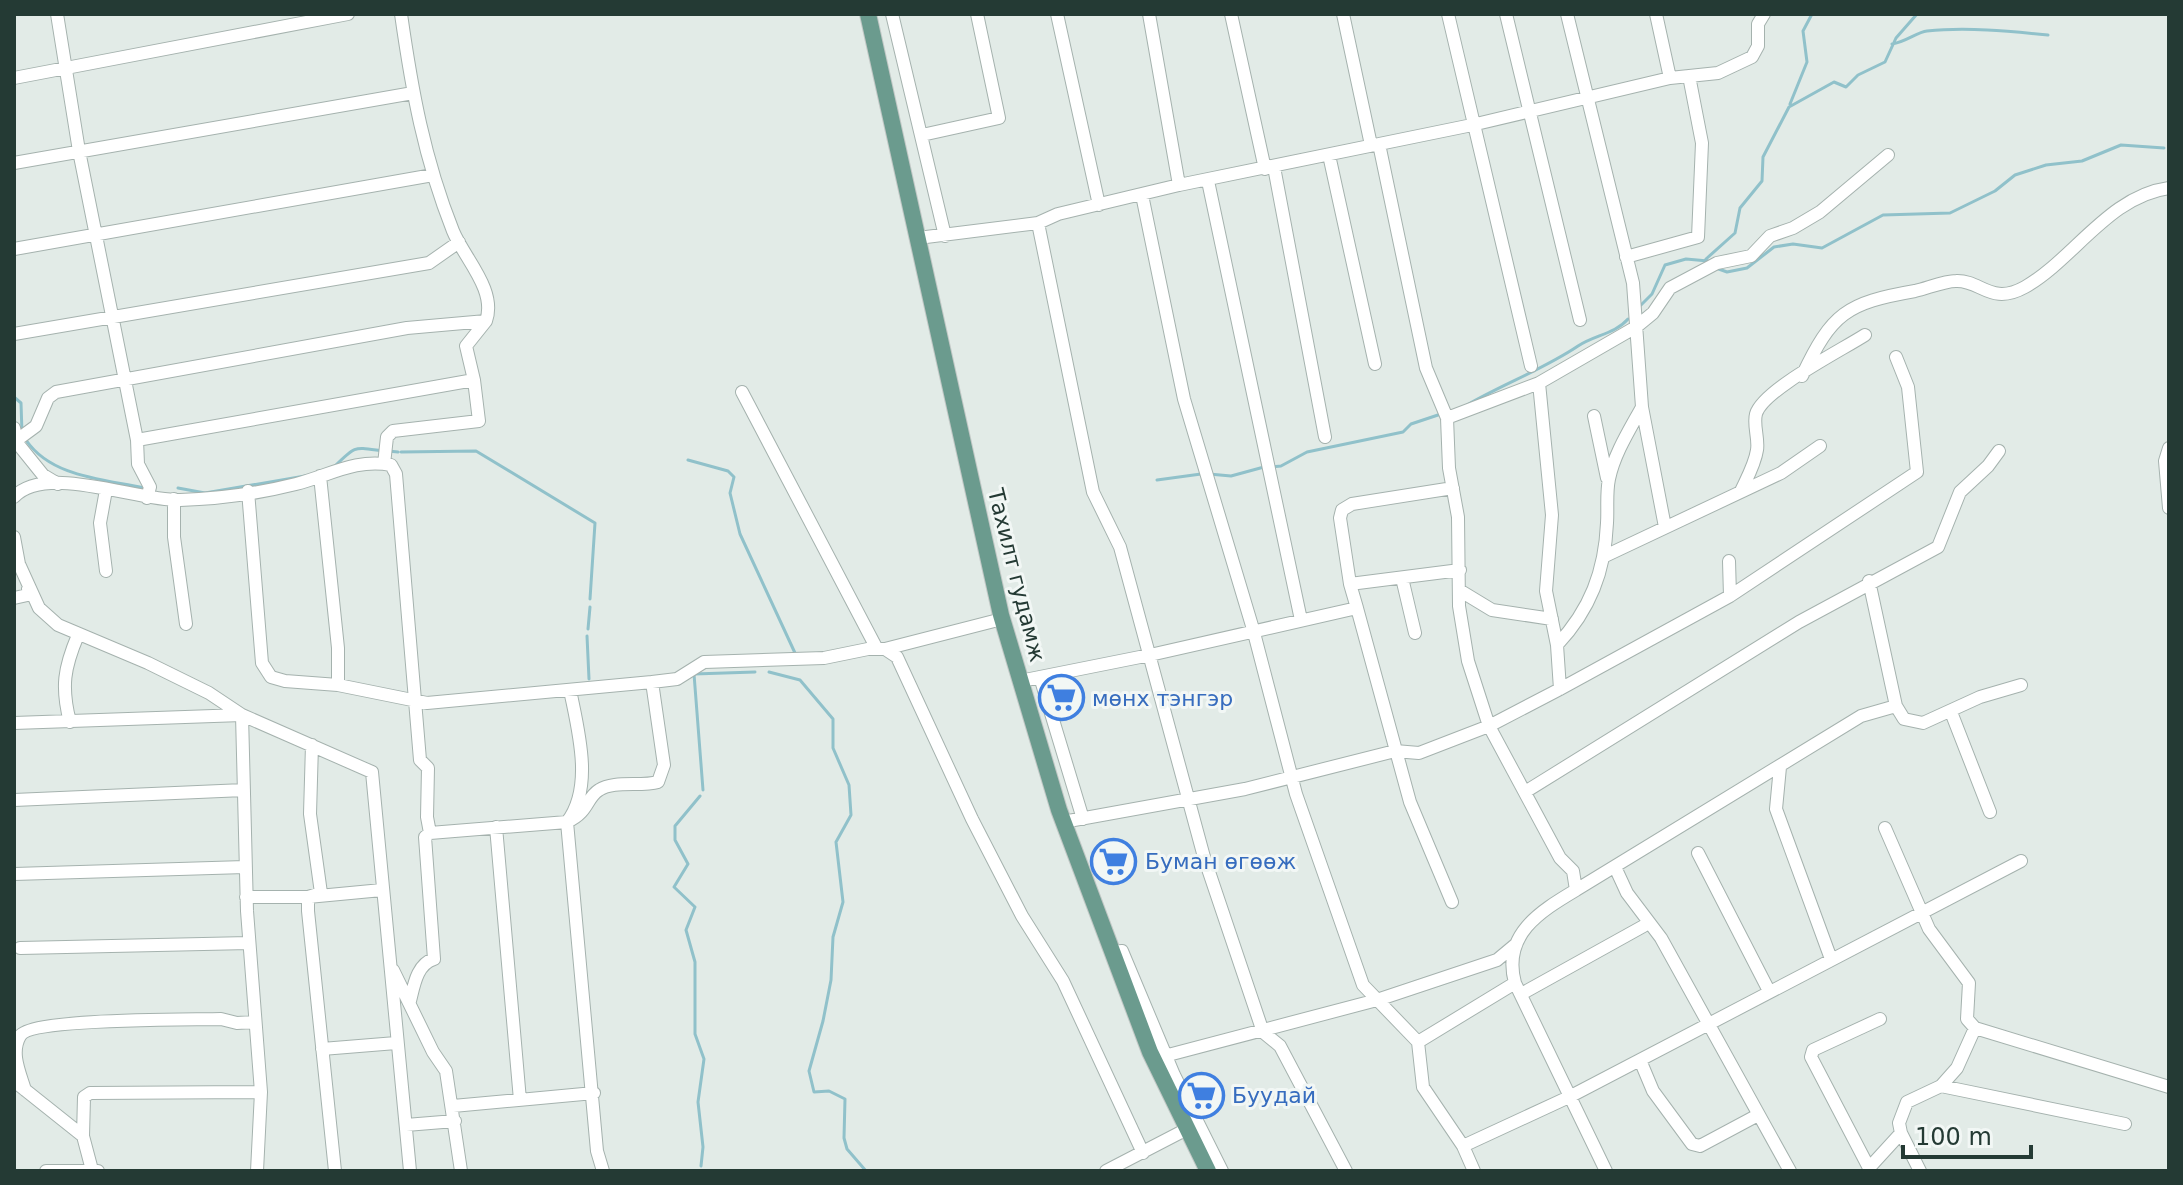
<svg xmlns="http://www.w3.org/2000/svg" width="2183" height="1185" viewBox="0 0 2183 1185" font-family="'DejaVu Sans',sans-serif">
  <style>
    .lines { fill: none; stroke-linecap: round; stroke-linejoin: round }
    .stream { stroke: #90c1ca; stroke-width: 3 }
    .minor-casing { stroke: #a5b2ae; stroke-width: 14 }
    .major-casing { stroke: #c2c8c6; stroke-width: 18 }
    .minor { stroke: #fff; stroke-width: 12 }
    .major { stroke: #6b9b8e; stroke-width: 16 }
    .labels { text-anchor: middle; stroke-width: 6; stroke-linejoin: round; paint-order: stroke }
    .street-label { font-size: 22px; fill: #243a34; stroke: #f2f7f5 }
    .shop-label { font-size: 22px; fill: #366cbe; stroke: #f2f7f5; text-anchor: start }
  </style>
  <rect width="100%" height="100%" fill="#e2ebe7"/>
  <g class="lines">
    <path class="stream" d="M1892,44C1906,42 1917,32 1927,31C1966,27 2008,31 2048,35
      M1790,104L1807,62L1803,31L1812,14
      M1706,259L1735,233L1740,208L1762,181L1763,157L1789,107L1834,82L1846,87L1858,75L1885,62L1896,38L1917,14
      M1716,268L1727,272L1747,268L1774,247L1793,244L1822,248L1883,215L1950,213L1995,191L2015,175L2046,165L2082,161L2121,145L2164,148
      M1641,305L1652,294L1665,265L1686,259L1708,261
      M14,397L21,403L22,433
      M1467,405C1503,384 1544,369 1578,346C1594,335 1615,334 1628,319
      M26,440C51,477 103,479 144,488
      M388,451L398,452
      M401,452L476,451L595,523L590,599
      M688,460L728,471L734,477L730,493L740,534L795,653
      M335,466C356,445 354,447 383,451
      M1271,467L1281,466L1307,452L1403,432L1411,424L1441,414
      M1209,474L1231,476L1264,467
      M1157,480L1201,474
      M178,488L205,493L305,476
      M588,629L590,607
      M587,636L589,679
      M769,672L800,680L833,719V748L849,785L851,815L836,842L843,902L833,937L831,980L823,1021L809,1071L814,1092L829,1091L845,1099L844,1138L847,1149L866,1171
      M703,790L694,674L755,672
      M700,796L675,826V840L688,864L674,887L695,907L686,930L695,962V1034L704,1059L698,1102L703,1147L701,1166"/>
    <defs>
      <path id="minor" d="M57,14L79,151L137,440L138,464L150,487L147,498
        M892,14L945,236
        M1057,14L1099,205
        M1149,14L1179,185
        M1231,14L1265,169
        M1343,14L1371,145
        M1448,14L1531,366
        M1506,14L1580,320
        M1567,14L1633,283L1642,407L1665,527
        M1656,14L1670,78
        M14,78L348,14
        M922,135L999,118L977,14
        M1379,144L1426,368L1447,418L1449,468L1458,517L1459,606L1468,661L1489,726L1560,858L1573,871L1576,890L1861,716L1896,706L1869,581
        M1329,155L1375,364
        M14,163L413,93
        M1274,167L1325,437
        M1208,181L1301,620
        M1142,195L1184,399L1253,629L1296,794L1363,985L1418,1042L1423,1087L1463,1146L1474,1171
        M1038,223L1093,492L1120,547L1204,857L1263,1032L1280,1046L1346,1171
        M918,238L1038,223L1058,214L1179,185L1472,125L1670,78L1718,73L1752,57L1758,46V24L1764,14
        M14,249L433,175
        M1626,257L1698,237L1702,143L1689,76
        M14,334L429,263L459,242
        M1802,376C1832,313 1846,303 1915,291C1928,288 1944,281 1956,281C1981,280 1991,306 2025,287C2074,259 2109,196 2169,188
        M1539,383L1552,515L1546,591L1557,645L1560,689
        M742,392L877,649
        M1594,416L1607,478
        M1447,418L1539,383L1636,327L1653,313L1670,288L1717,263L1751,256L1770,236L1793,228L1820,212L1888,155
        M14,428L17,440L36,426L48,398L56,392L407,328L486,321C497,290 464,258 453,231C424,158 412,91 401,14
        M14,439L43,475L58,484
        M137,440L474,380L466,346L486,321
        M2169,448L2165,461L2169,508
        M384,464L387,437L393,431L479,421L474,380
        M320,476L338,648V685
        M248,491L262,663L271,677L285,681L338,685L427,703L652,682L677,679L704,662L824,658L868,649H885L1002,619
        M1741,491C1747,478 1755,464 1757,450C1759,439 1753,425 1756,414C1763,390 1840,351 1865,335
        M14,497C46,463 137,501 180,500C217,499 260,493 296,484C328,476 356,458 391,465L396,474L420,760L428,768L427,817L430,833
        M174,499V537L186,624
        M14,537L19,564L39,608L58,625L148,663L209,693L242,715L372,772L410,1171
        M1605,556L1781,473L1820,446
        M1729,561L1730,596
        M106,571L100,523L106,490
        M1402,578L1415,633
        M1350,584L1340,518L1342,510L1352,504L1453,488
        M1459,590L1492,610L1552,619
        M14,598L32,594L28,589
        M1357,608L1410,802L1452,902
        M1557,645C1590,610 1605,571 1607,523C1608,509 1606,493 1609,479C1614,454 1630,429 1642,407
        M885,649L897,657L972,819L1022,916L1063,981L1143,1153
        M1040,677L1083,819
        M1020,681L1150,655L1357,608L1350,584L1460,570
        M570,690C578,730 594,787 567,822L597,1151L603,1171
        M1896,706L1904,719L1923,723L1980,697L2021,685
        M1951,712L1990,812
        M70,722C61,687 64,668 78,635
        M14,723L242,715L247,911L261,1092L257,1171
        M312,745L310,814L321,893L308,897V911L335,1171
        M1780,767L1776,809L1831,959
        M1525,792L1799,622L1938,547L1960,492L1988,466L1999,451
        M14,800L244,790
        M1063,822L1245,789L1395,751L1419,753L1489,726L1560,689L1730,596L1917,472L1908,387L1896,357
        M496,827L520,1100
        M1885,828L1929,929L1969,983L1967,1019L1975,1028
        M1698,853L1769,991
        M1615,867L1627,893L1661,938L1790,1171
        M14,874L245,867
        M246,897H308L382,890
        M20,948L249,943
        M1112,952L1122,951L1174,1075L1222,1171
        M393,970L433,1052L446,1071L461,1171
        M1515,983L1606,1171
        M1523,993L1649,923
        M410,1001C414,985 417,964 434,959L425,837L430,833L567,822C589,812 586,798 599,790C614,780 641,787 658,782L664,765L652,682
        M1880,1019L1813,1050L1811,1057L1869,1168L1901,1133L1899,1123L1907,1102L1941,1086L2125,1124
        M1418,1042L1515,983C1502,935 1539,912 1576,890
        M322,1049L396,1043
        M1153,1059L1377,1000L1497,960L1515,945
        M1640,1060L1653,1091L1692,1144L1700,1146L1758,1115
        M19,1085L83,1136L92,1170
        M1941,1086L1957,1068L1975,1028L2169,1087
        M25,1090C20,1073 10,1053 20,1036C31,1018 192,1020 221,1019L237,1023L254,1022
        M453,1106L594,1093
        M406,1125L455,1121
        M1901,1133L1920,1171
        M83,1136L84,1097L90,1093L261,1092
        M1463,1146L1569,1097L2021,861
        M46,1171H98
        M1106,1171L1187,1129"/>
      <path id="major" d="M868,14L1001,615L1059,810L1150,1052L1208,1171"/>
    </defs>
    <use href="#minor" class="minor-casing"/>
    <use href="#major" class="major-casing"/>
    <use href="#minor" class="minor"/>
    <use href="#major" class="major"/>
  </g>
  <defs>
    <symbol id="supermarket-ring" viewBox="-11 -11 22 22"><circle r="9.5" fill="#f2f7f5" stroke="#3f7fe0" stroke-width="1.5"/><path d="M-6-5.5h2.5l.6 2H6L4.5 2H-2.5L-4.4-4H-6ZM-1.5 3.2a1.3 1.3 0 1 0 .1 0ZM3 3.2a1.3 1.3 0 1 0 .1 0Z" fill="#3f7fe0"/></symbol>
  </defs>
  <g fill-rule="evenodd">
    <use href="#supermarket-ring" x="1036" y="672" width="51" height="51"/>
    <use href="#supermarket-ring" x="1088" y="836" width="51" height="51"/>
    <use href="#supermarket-ring" x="1176" y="1070" width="51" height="51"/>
  </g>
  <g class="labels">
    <g class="street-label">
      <text transform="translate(1017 575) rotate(76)" y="8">Тахилт гудамж</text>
    </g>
    <g class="shop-label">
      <text x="1092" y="706">мөнх тэнгэр</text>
      <text x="1145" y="869">Буман өгөөж</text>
      <text x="1232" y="1103">Буудай</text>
    </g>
  </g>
  <rect width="2183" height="1185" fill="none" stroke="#243a34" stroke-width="32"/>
  <path d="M1903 1145v12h128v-12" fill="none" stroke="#243a34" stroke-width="4"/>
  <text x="1915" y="1145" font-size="24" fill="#243a34" stroke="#f2f7f5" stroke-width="6" paint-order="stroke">100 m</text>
</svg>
